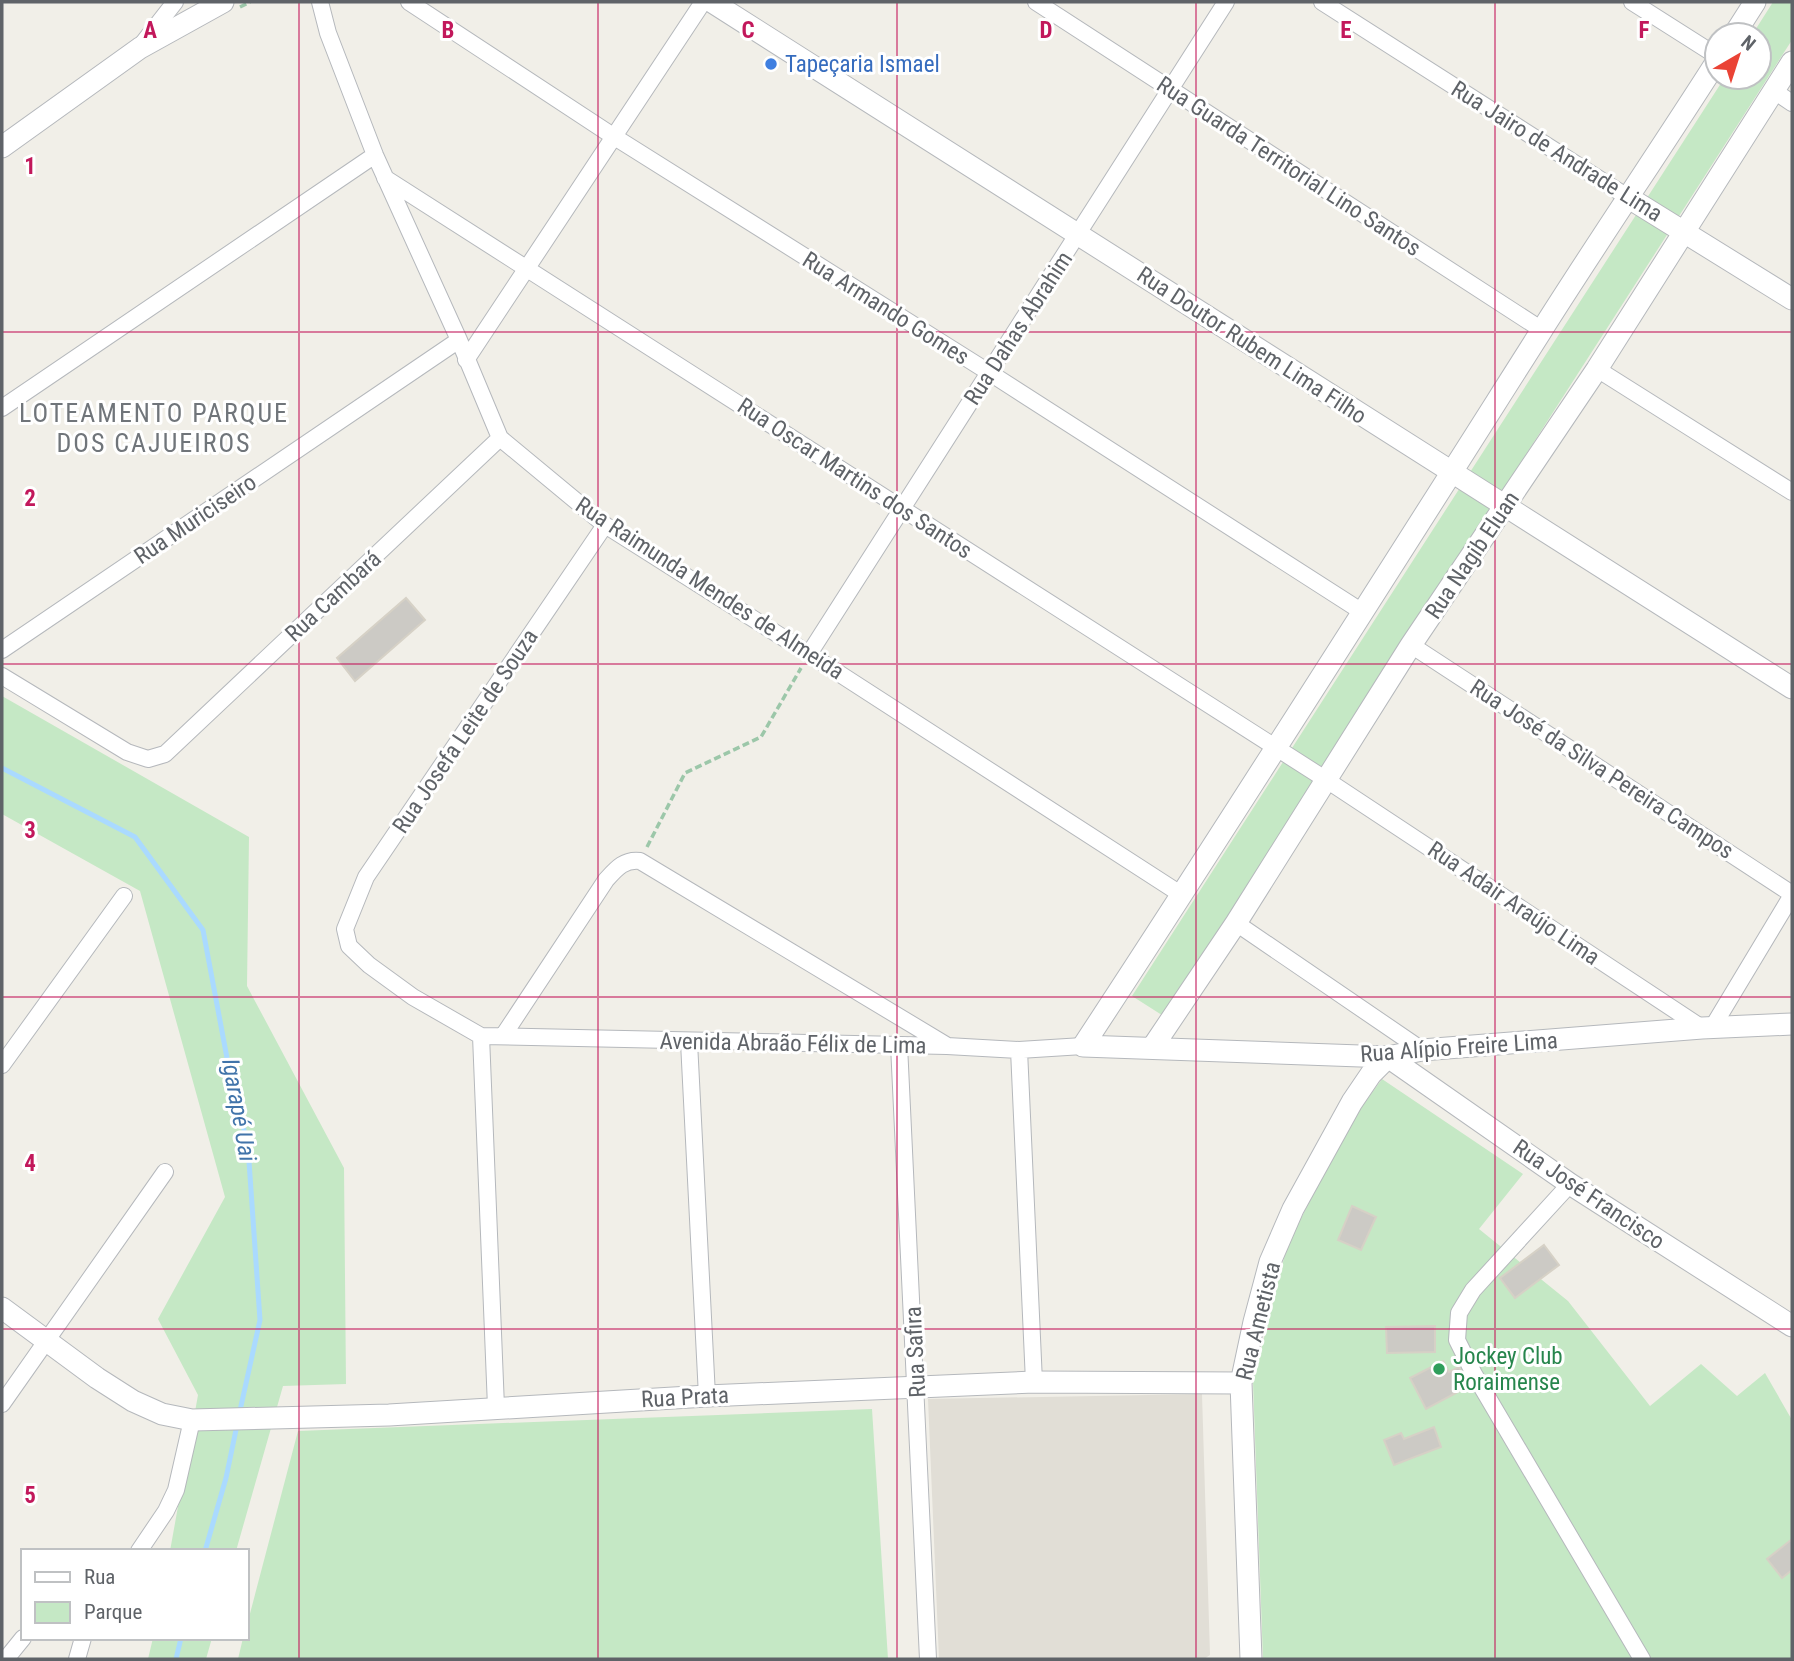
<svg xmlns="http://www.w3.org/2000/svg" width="1794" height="1661" viewBox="0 0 1794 1661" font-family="'Roboto Condensed',sans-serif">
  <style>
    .education { fill: #e1ded6 }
    .green { fill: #c5e8c5 }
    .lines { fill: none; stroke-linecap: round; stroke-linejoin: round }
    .stream { stroke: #aadaff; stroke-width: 5 }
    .building { fill: #cccac5; stroke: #d6d1c6; stroke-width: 2 }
    .minor-casing { stroke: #b5b8bc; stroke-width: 18 }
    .tertiary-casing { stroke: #b5b8bc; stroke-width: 23 }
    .path { stroke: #9cc7a9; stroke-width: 3.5; stroke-dasharray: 7 3.5; stroke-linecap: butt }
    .minor { stroke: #fff; stroke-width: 16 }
    .tertiary { stroke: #fff; stroke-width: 21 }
    .grid { fill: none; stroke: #c2185b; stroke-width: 2; stroke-opacity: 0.55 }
    .shop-dot { fill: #3f7fe0; stroke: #fff; stroke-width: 2.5 }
    .leisure-dot { fill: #2e9e5b; stroke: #fff; stroke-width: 2.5 }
    .labels { text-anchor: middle; stroke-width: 6; stroke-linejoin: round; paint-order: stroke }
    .shop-label { font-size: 23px; fill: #366cbe; stroke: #fff; text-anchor: start }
    .street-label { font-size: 23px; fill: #5f6368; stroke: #fff }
    .leisure-label { font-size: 23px; fill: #27864d; stroke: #fff; text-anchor: start }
    .water-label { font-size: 24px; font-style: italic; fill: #4174aa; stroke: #fff }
    .quarter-label { font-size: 26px; letter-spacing: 2px; fill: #70757a; stroke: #fff }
    .grid-label { font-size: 23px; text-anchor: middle; font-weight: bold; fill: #c2185b; stroke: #fff; stroke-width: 6; stroke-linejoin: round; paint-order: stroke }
  </style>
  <rect width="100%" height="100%" fill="#f1efe8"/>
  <path class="education" d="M1202,1394L1210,1655L1204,1659H939L928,1399Z"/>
  <path class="green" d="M1773,2H1792V40L1165,1017L1132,996L1725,77H1759V35H1752Z
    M2,696L249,837L247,986L344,1168L346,1384L283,1386L236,1551H170L198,1395L158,1319L225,1197L140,891L2,814Z
    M1382,1079L1523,1174L1479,1229L1568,1301L1650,1406L1701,1364L1737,1396L1765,1373L1792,1420V1659H1263L1253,1382L1287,1246L1349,1124Z
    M872,1409L888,1659H238L243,1638H247V1625L298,1431Z
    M153,1638H212L206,1659H148Z"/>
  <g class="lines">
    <path class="stream" d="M2,768L135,837L203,930L227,1058L248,1147L260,1320L239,1415
      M205,1551L226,1478L237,1425
      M176,1659L181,1638"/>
  </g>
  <path class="building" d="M406,598L425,620L355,681L337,658Z
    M1352,1206L1376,1217L1361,1250L1338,1240Z
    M1544,1245L1559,1265L1515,1298L1500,1278Z
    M1435,1326V1352L1387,1353L1386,1327Z
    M1443,1361L1449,1372L1459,1367L1469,1386L1426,1409L1410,1378Z
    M1434,1427L1441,1447L1394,1465L1384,1440L1401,1433L1404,1439Z
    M1792,1539V1570L1782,1578L1767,1559Z"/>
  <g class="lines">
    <defs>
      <path id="minor" d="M320,2L328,33L375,155L459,340L500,438L605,525L809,654L1182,895
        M409,2L613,136L990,373L1364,613
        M1036,2L1542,330
        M1322,2L1629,198
        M1632,2L1717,56
        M143,43L175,2
        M1774,91L1792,103
        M385,178L1325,779L1702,1028
        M466,360L703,2
        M1597,369L1792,492
        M2,408L375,155
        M605,525L366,877L345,929L349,946L369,965L413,997L481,1036L947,1046L1019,1050L1083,1046
        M1411,645L1792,894
        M2,650L459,340
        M809,654L1226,2
        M2,676L127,752L148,759L165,754L500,438
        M1236,923L1422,1050
        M1712,1028L1792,895
        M481,1036L496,1407
        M503,1036L606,880C616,869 624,859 640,861L946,1045
        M689,1042L707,1396
        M899,1045L928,1659
        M1019,1050L1034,1382
        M2,1065L124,896
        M1570,1184L1473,1290L1459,1313L1457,1340L1474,1374L1642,1659
        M2,1404L165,1172
        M139,1551L166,1511L176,1490L192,1420
        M6,1659L23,1638
        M77,1659L83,1638"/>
      <path id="tertiary" d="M712,2L1792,688
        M1734,35L1755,2
        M2,147L140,48L223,2
        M1629,198L1792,299
        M1083,1046C1238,810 1389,571 1540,333C1598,241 1659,152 1717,61
        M1083,1046L1388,1057L1422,1050L1702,1028L1792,1024
        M1152,1048L1236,923L1411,645L1597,369L1792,62
        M1388,1057L1570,1184L1792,1326
        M2,1308L97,1378L133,1401L162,1414L192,1420L389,1415L707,1396L1034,1382L1241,1383
        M1251,1659L1241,1383L1254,1322L1270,1262L1293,1209L1352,1102L1371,1074L1388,1057"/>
    </defs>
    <use href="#minor" class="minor-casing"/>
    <use href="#tertiary" class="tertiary-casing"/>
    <path class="path" d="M240,7L250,2
      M647,847L685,773L761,737L801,668"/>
    <use href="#minor" class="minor"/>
    <use href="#tertiary" class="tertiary"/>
  </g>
  <path class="grid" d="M299,2V1659M598,2V1659M897,2V1659M1196,2V1659M1495,2V1659M2,332H1792M2,664H1792M2,997H1792M2,1329H1792"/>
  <circle class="shop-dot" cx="771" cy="64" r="7"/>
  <circle class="leisure-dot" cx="1439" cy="1369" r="7"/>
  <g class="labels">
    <g class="shop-label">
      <text x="785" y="72">Tapeçaria Ismael</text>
    </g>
    <g class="street-label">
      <text transform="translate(1557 151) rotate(32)" y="8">Rua Jairo de Andrade Lima</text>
      <text transform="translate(1289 166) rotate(33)" y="8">Rua Guarda Territorial Lino Santos</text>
      <text transform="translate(886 308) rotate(32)" y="8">Rua Armando Gomes</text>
      <text transform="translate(1018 328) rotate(-57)" y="8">Rua Dahas Abrahim</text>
      <text transform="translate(1252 345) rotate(33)" y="8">Rua Doutor Rubem Lima Filho</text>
      <text transform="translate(855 478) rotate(33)" y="8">Rua Oscar Martins dos Santos</text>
      <text transform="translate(195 519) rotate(-34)" y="8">Rua Muriciseiro</text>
      <text transform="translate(1472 555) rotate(-56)" y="8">Rua Nagib Eluan</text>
      <text transform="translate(710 588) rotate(33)" y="8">Rua Raimunda Mendes de Almeida</text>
      <text transform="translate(333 596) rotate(-43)" y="8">Rua Cambará</text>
      <text transform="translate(465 731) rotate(-56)" y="8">Rua Josefa Leite de Souza</text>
      <text transform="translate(1602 769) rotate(33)" y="8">Rua José da Silva Pereira Campos</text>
      <text transform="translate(1514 903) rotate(34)" y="8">Rua Adair Araújo Lima</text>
      <text transform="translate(793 1043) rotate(1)" y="8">Avenida Abraão Félix de Lima</text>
      <text transform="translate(1459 1047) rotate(-4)" y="8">Rua Alípio Freire Lima</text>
      <text transform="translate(1589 1194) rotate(34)" y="8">Rua José Francisco</text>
      <text transform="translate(1258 1321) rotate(-76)" y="8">Rua Ametista</text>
      <text transform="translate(915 1352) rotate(-93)" y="8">Rua Safira</text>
      <text transform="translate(685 1397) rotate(-3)" y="8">Rua Prata</text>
    </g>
    <g class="leisure-label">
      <text x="1453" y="1364">Jockey Club<tspan x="1453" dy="26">Roraimense</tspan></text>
    </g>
    <g class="water-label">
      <text transform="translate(239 1110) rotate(80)" y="8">Igarapé Uai</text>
    </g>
    <g class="quarter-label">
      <text x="154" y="422">LOTEAMENTO PARQUE<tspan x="154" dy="30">DOS CAJUEIROS</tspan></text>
    </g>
  </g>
  <g class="grid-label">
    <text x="150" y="38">A</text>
    <text x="448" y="38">B</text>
    <text x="748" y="38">C</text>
    <text x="1046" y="38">D</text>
    <text x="1346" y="38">E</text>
    <text x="1644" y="38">F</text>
    <text x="30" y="174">1</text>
    <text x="30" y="506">2</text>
    <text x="30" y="838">3</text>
    <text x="30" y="1171">4</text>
    <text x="30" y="1503">5</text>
  </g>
  <rect width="1794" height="1661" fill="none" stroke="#5f6368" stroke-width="7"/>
  <rect x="21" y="1549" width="228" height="91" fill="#ffffff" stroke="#bfc1c3" stroke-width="2"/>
  <rect x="35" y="1572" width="35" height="10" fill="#ffffff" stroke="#bfc1c3" stroke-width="2"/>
  <text x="84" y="1584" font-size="21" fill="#5f6368">Rua</text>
  <rect x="35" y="1602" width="35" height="21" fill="#c5e8c5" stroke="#bfc1c3" stroke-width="2"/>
  <text x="84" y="1619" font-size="21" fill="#5f6368">Parque</text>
  <g transform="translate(1738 56) rotate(39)"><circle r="33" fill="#ffffff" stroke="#bfc1c3" stroke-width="2"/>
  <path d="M0-5L12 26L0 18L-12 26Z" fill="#ea4335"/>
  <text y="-10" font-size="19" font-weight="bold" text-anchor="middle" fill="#5f6368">N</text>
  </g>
</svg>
